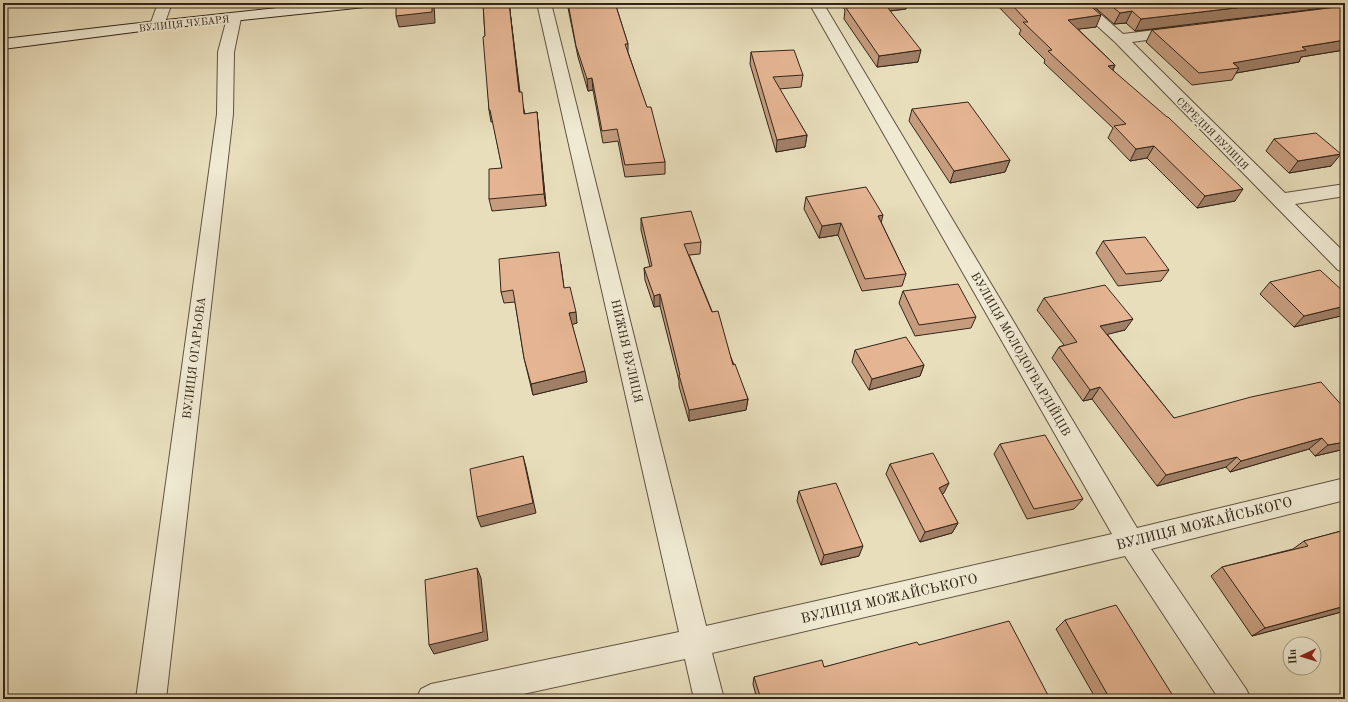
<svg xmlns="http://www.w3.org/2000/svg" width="1348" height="702" viewBox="0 0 1348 702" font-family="'Old Standard TT',serif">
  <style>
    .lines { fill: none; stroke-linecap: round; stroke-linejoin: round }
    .street-casing { stroke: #605341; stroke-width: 2 }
    .secondary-casing { stroke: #332518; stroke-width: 2 }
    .street { fill: #f0ead3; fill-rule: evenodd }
    .secondary { fill: #f0ead3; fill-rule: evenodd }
    .wall { fill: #c59c7e; stroke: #332518 }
    .shaded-wall { fill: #a07f67; stroke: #332518 }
    .building { fill: #e5b593; stroke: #332518 }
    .labels { text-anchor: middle; stroke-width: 3.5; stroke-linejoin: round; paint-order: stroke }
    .far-street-label { font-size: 10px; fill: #332518; stroke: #f0ead3 }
    .street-label { font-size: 12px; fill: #332518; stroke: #f0ead3 }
    .near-street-label { font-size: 14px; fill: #332518; stroke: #f0ead3 }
  </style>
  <rect width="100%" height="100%" fill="#e8debc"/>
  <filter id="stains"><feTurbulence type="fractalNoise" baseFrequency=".005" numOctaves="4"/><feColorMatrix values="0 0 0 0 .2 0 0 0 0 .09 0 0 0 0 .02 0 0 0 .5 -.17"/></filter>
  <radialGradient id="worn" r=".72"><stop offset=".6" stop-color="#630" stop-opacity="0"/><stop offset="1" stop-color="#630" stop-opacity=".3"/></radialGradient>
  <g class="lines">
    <defs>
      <path id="street" d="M158,3H172L164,25L162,28L157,29L152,28L150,25Z
        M537,3H551L706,626L1112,534L809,3H823L1137,528L1345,478V500L1151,549L1246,689L1251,699H1219L1125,556L712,653L724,699H694L685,659L500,699H416L421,689L431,684L679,632Z
        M1072,3H1088L1123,34L1179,27L1184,29L1187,32L1184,35L1132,42L1285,193L1345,184V196L1295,204L1345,253V272L1338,270L1115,42Z
        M234,14L239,15L241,18L234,52L233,114L166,699H136L217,114L218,52L227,18L229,15Z"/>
      <path id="secondary" d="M324,3H372L370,6L365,7L157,29L3,49V39L157,21Z"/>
    </defs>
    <use href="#street" class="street-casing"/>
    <use href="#secondary" class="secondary-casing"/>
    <use href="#street" class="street"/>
    <use href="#secondary" class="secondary"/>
  </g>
  <path class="wall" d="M483,3H509L520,92L525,114L537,112L538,124L546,206L492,211L489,199L502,168L493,122H491L489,110L485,36Z
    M567,3H615L628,44V52L665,162V174L625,177L618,141L603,143L593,90L588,91L578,57Z
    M840,3H907L906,9L890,11L918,62L877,67L844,19L845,10Z
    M995,3H1087L1096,27L1078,29L1115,65L1113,70L1235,201L1197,208L1147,158L1130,161L1108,138L1113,128L1044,63L1045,60L1019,34L1021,30Z
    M1090,3H1342L1340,6L1135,31L1126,23L1114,24Z
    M1152,30L1344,50L1301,57L1299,62L1236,73L1232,80L1192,85L1146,42Z
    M751,52L803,75L801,87L779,89L807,135L805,147L776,152L750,64Z
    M912,109L1010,160L1005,172L950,183L909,121Z
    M1274,139L1331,166L1289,173L1266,151Z
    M806,197L881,222L906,274L902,286L862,291L838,235L819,238L804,209Z
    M641,218L701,242L700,254L689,255L748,399L746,410L689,421L679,386V381L660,306L654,307L645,280L644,268L650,267L641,230Z
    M1103,241L1169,270L1161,281L1118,286L1096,253Z
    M561,264L564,288L577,323L572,324L587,382L533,395L524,358L515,302L504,303L501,292Z
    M1270,282L1345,315L1294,327L1260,294Z
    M903,291L976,317L971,328L915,336L899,303Z
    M1044,298L1125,330L1107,334L1174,418L1345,409V449L1315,456L1309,449L1230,472L1226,467L1157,486L1092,399L1083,401L1052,358L1059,347L1064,345L1037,310Z
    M855,350L924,365L920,376L869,390L852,362Z
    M1000,444L1083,499L1074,509L1027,519L994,454Z
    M890,464L944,493L942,494L958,523L952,533L920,542L886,474Z
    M799,491L859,556L821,565L797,501Z
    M1345,530V611L1252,636L1211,576L1222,567L1293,549L1304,541Z
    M1065,620L1175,699H1096L1056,629Z
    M919,645L1050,699H757L753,684L754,677L824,667Z"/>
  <path class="shaded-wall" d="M432,3H434L435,23L399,27L396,16Z
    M509,3L521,104L519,92Z
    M882,3H907L906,9L880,12Z
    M1278,3H1342L1340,6L1135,31L1141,19Z
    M1132,11L1126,23L1114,24L1120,13Z
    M1101,15L1096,27L1063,31L1068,20Z
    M1345,40V49L1344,50L1301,57L1299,62L1236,73L1239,68L1233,63L1302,47Z
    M921,50L918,62L877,67L879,56Z
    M1115,65L1109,77L1108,66Z
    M592,78L593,90L588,91L587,79Z
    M537,112L538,124L546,206L544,194Z
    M807,135L805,147L776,152L777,140Z
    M1154,146L1147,158L1130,161L1136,149Z
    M1341,154L1331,166L1289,173L1298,161Z
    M1010,160L1005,172L950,183L954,171Z
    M1243,189L1235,201L1197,208L1205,196Z
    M883,215L880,227L878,216Z
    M841,223L838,235L819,238L822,226Z
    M660,294V306L654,307V296Z
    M1345,306V315L1294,327L1304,316Z
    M576,312L577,323L571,325L569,313Z
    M1133,319L1125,330L1093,338L1100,326Z
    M924,365L920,376L869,390L872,379Z
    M585,371L587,382L533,395L531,384Z
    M1100,387L1092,399L1083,401L1090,390Z
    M748,399L746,410L689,421V410Z
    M1322,438L1309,449L1230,472L1241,461Z
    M1345,442V449L1315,456L1328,445Z
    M523,456L526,467L536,513L481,527L477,517Z
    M1237,457L1226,467L1157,486L1166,475Z
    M949,483L944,493L934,499L939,488Z
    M958,523L952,533L920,542L925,532Z
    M863,546L859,556L821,565L824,555Z
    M477,568L481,578L488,640L434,654L429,645Z
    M1345,606V611L1252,636L1265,628Z"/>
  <path class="building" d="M396,3H432V12L396,16Z
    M483,3H509L519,92H522L524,114L537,112L544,194L489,199V169L502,168L490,110H489L483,37L485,36Z
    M568,3H615L628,44H625L647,107H651L665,162L625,165L617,129L602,131L592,78L587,79L576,46Z
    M850,3H884L921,50L879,56L846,8L853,7Z
    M1010,3H1087L1101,15L1068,20L1115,65L1108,66L1167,117H1168L1243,189L1205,196L1154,146L1136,149L1114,126L1126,124L1048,51L1052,50L1023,22H1028Z
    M1108,3H1278L1141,19L1132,11L1120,13Z
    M1345,6V40L1302,47L1306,50L1233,63L1239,68L1199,73L1152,30Z
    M794,50L803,75L773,77L807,135L777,140L751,52Z
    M968,102L1010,160L954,171L912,109Z
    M1316,133L1341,154L1298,161L1274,139Z
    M866,187L883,215L878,216L906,274L865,279L841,223L822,226L806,197Z
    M691,211L701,242L684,244L712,312L718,311L733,365L735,364L748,399L689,410L679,375H680L660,294L654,296L644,268L652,266L641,218Z
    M1145,237L1169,270L1126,274L1103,241Z
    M559,252L564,288L570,287L576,312L569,313L585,371L531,384L524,358L513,290L501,292L499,259Z
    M1320,270L1345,293V306L1304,316L1270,282Z
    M958,284L976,317L919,325L903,291Z
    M1105,285L1133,319L1100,326L1174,418L1251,397L1321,382L1345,409V442L1328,445L1322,438L1241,461L1237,457L1166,475L1100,387L1090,390L1059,347L1077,342L1044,298Z
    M906,337L924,365L872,379L855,350Z
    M1045,435L1083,499L1034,509L1000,444Z
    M933,453L949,483L939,488L958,523L925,532L890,464Z
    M523,456L533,503L477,517L470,469Z
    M836,483L863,546L824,555L799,491Z
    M1345,530V606L1265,628L1222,567L1308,546L1304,541Z
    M477,568L483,632L429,645L425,580Z
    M1116,605L1175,699H1110L1065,620Z
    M1009,621L1050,699H761L754,677L822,660L824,667L917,642L919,645Z"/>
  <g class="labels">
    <g class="far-street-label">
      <text transform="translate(184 23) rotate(-6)" y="4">ВУЛИЦЯ ЧУБАРЯ</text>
      <text transform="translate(1213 133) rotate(45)" y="4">СЕРЕДНЯ ВУЛИЦЯ</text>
    </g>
    <g class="street-label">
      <text transform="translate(627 351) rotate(77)" y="4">НИЖНЯ ВУЛИЦЯ</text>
      <text transform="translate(1021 354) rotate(60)" y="4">ВУЛИЦЯ МОЛОДОГВАРДІЙЦІВ</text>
      <text transform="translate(194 358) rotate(-83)" y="4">ВУЛИЦЯ ОГАРЬОВА</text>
    </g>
    <g class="near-street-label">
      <text transform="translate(1204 523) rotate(-14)" y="5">ВУЛИЦЯ МОЖАЙСЬКОГО</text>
      <text transform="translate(889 598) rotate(-13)" y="5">ВУЛИЦЯ МОЖАЙСЬКОГО</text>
    </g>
  </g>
  <rect width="1348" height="702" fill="none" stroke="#e8debc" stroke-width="16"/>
  <rect x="4" y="4" width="1340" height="694" fill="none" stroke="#332518" stroke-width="2"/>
  <rect x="8" y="8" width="1332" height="686" fill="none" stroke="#332518"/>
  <g transform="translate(1302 656) rotate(266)"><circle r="19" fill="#f0ead3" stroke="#a49b88"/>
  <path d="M0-3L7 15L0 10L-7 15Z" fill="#8f2418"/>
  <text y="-6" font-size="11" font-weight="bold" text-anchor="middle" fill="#332518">Пн</text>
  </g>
  <rect width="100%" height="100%" filter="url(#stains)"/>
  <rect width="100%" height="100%" fill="url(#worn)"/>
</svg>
